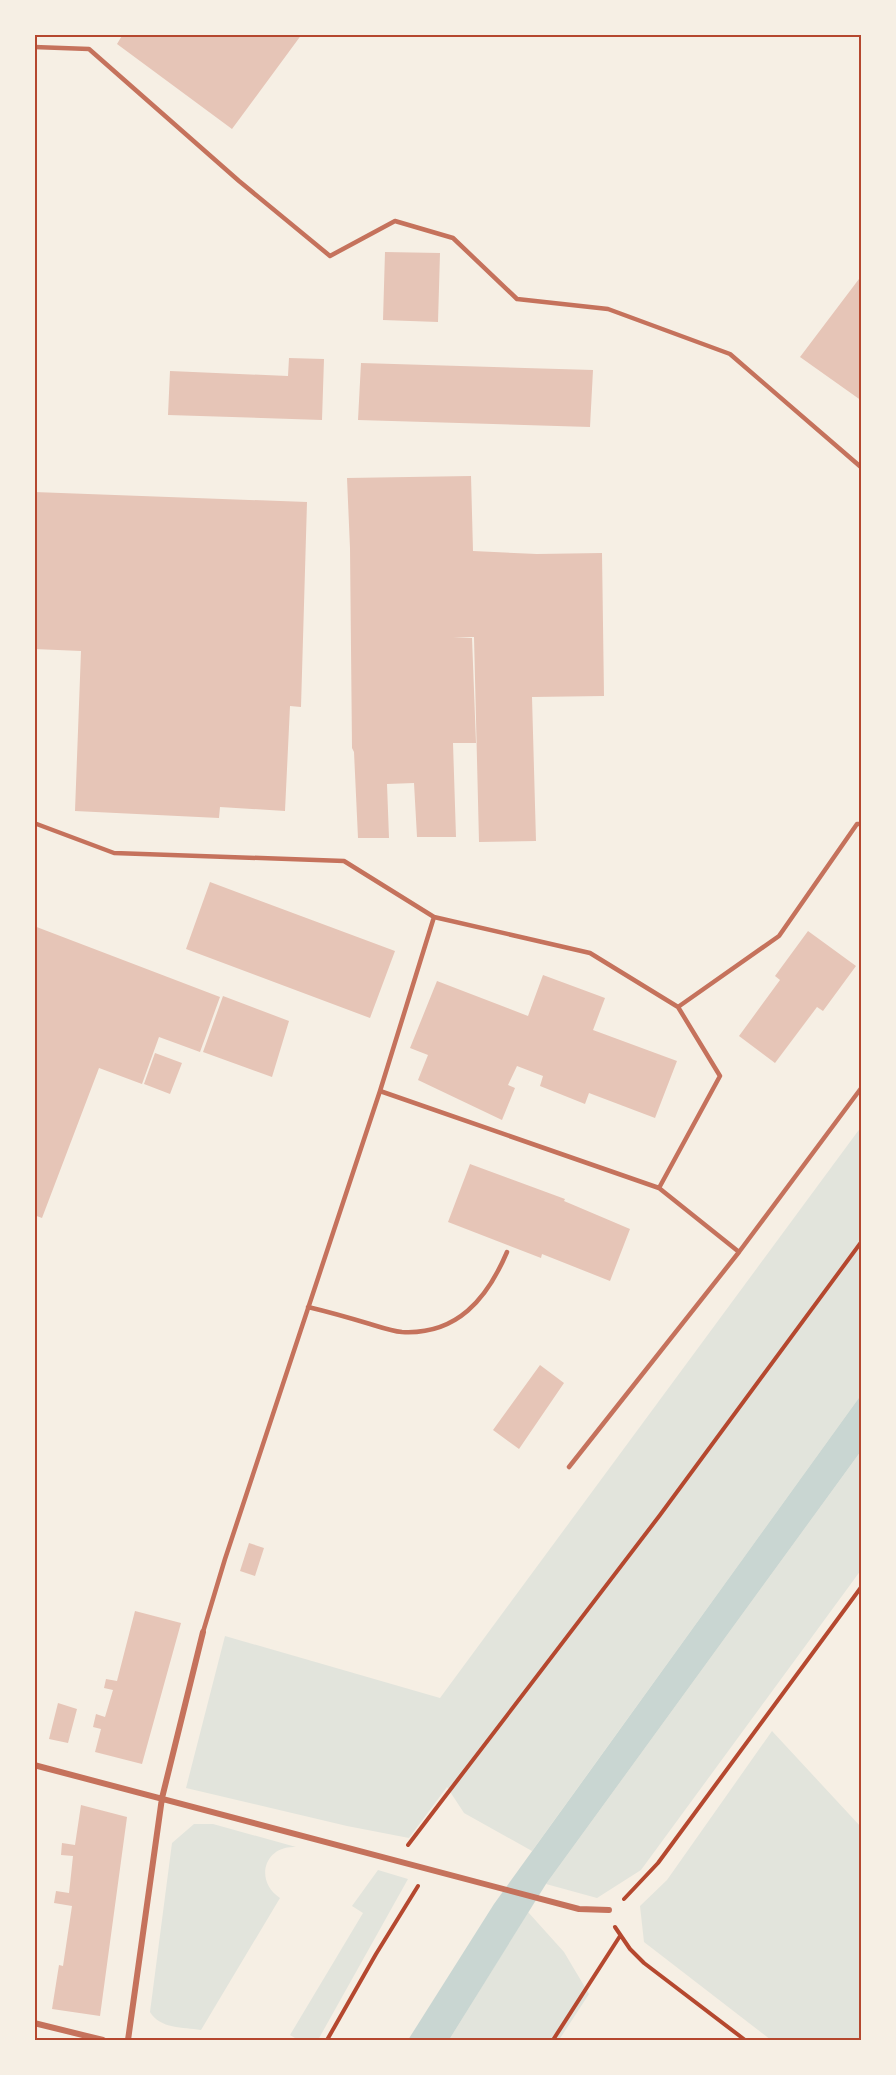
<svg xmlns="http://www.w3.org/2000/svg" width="896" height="2075" viewBox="0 0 896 2075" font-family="Figtree,sans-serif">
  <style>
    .green { fill: #e2e4dc }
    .water { fill: #c9d6d2 }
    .building { fill: #e6c5b7 }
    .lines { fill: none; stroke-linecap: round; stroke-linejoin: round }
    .path { stroke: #b5482f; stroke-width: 4 }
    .service { stroke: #c5725c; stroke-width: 4.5 }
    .minor { stroke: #c5725c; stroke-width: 6 }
    .neatline { fill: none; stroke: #b5482f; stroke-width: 2 }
  </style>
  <rect width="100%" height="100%" fill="#f6efe4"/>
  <path class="green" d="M861,1127V1395L532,1851L464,1813L447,1787L409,1838L347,1826L186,1788L225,1636L440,1698Z
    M861,1451V1570L641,1870L597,1898L546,1884Z
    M772,1731L861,1827V2040H771L644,1942L640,1906L667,1880Z
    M194,1824H213L296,1847C264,1845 254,1881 280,1898L201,2030C183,2027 160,2029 150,2012L172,1843Z
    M378,1870L408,1879L318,2040H293L295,2038L290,2035L363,1913L352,1906Z
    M528,1912L564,1952L589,1994L559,2040H449Z"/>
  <path class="water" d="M861,1395V1451L546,1884L449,2040H408L494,1904Z"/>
  <path class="building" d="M123,34H302L232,129L117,44Z
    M385,252L440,253L438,322L383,320Z
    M862,275V401L800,357Z
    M289,358L324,359L322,420L168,415L170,371L288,376Z
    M361,363L593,370L590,427L358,420Z
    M471,476L473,551L537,554L602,553L604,696L532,697L536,841L479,842L474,637H453L472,638L476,743H453L456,837H417L414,783L387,784L389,838H358L354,752L352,748L350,548L347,478Z
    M34,492L307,502L301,707L290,706L285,811L220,807L219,818L75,811L81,651L34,649Z
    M210,882L395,951L370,1018L186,949Z
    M34,926L220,997L200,1052L159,1037L142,1084L99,1068L42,1218L34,1215Z
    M808,931L856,966L823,1011L817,1007L775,1063L739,1036L780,980L775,976Z
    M543,975L605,998L593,1030L677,1061L655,1118L589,1093L585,1104L540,1086L543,1076L517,1066L508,1085L515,1088L502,1120L418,1080L428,1055L410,1048L437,981L528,1016Z
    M223,996L289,1021L272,1077L203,1052Z
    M155,1053L182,1063L170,1094L144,1084Z
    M470,1164L565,1199L564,1201L630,1229L610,1281L542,1254L541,1258L448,1222Z
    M540,1365L564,1383L519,1449L493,1430Z
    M249,1543L264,1548L255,1576L240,1571Z
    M135,1611L181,1623L142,1764L95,1752L101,1729L93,1727L96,1714L105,1717L113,1690L104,1688L106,1679L117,1681Z
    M58,1703L77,1709L68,1743L49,1739Z
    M81,1805L127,1817L100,2016L52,2009L59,1965L63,1966L72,1906L54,1903L56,1891L69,1893L71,1875L73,1856L61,1855L62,1843L75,1845Z"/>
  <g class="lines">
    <path class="path" d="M408,1845L660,1515L862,1241
      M624,1899L658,1863L862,1586
      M615,1927L630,1949L644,1963L745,2040
      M327,2040L376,1954L418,1886
      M553,2040L620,1936"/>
    <path class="service" d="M34,47L89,49L239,181L330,256L395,221L453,238L517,299L608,309L730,354L862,468
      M34,823L114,853L344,861L434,917L590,953L678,1007L720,1076L659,1188
      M434,917L380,1091L659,1188L739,1252
      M678,1007L779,936L857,824H862
      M308,1307C329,1312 350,1318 370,1324C380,1327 391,1331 402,1332C457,1335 487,1299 507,1252
      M569,1467L739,1252L862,1087
      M203,1632L225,1559L380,1091"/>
    <path class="minor" d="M34,1765L579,1909L609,1910
      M34,2023L103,2040
      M128,2040L162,1798L203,1632"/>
  </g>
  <rect width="896" height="2075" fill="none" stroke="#f6efe4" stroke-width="72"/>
  <rect x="36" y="36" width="824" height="2003" class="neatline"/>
</svg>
